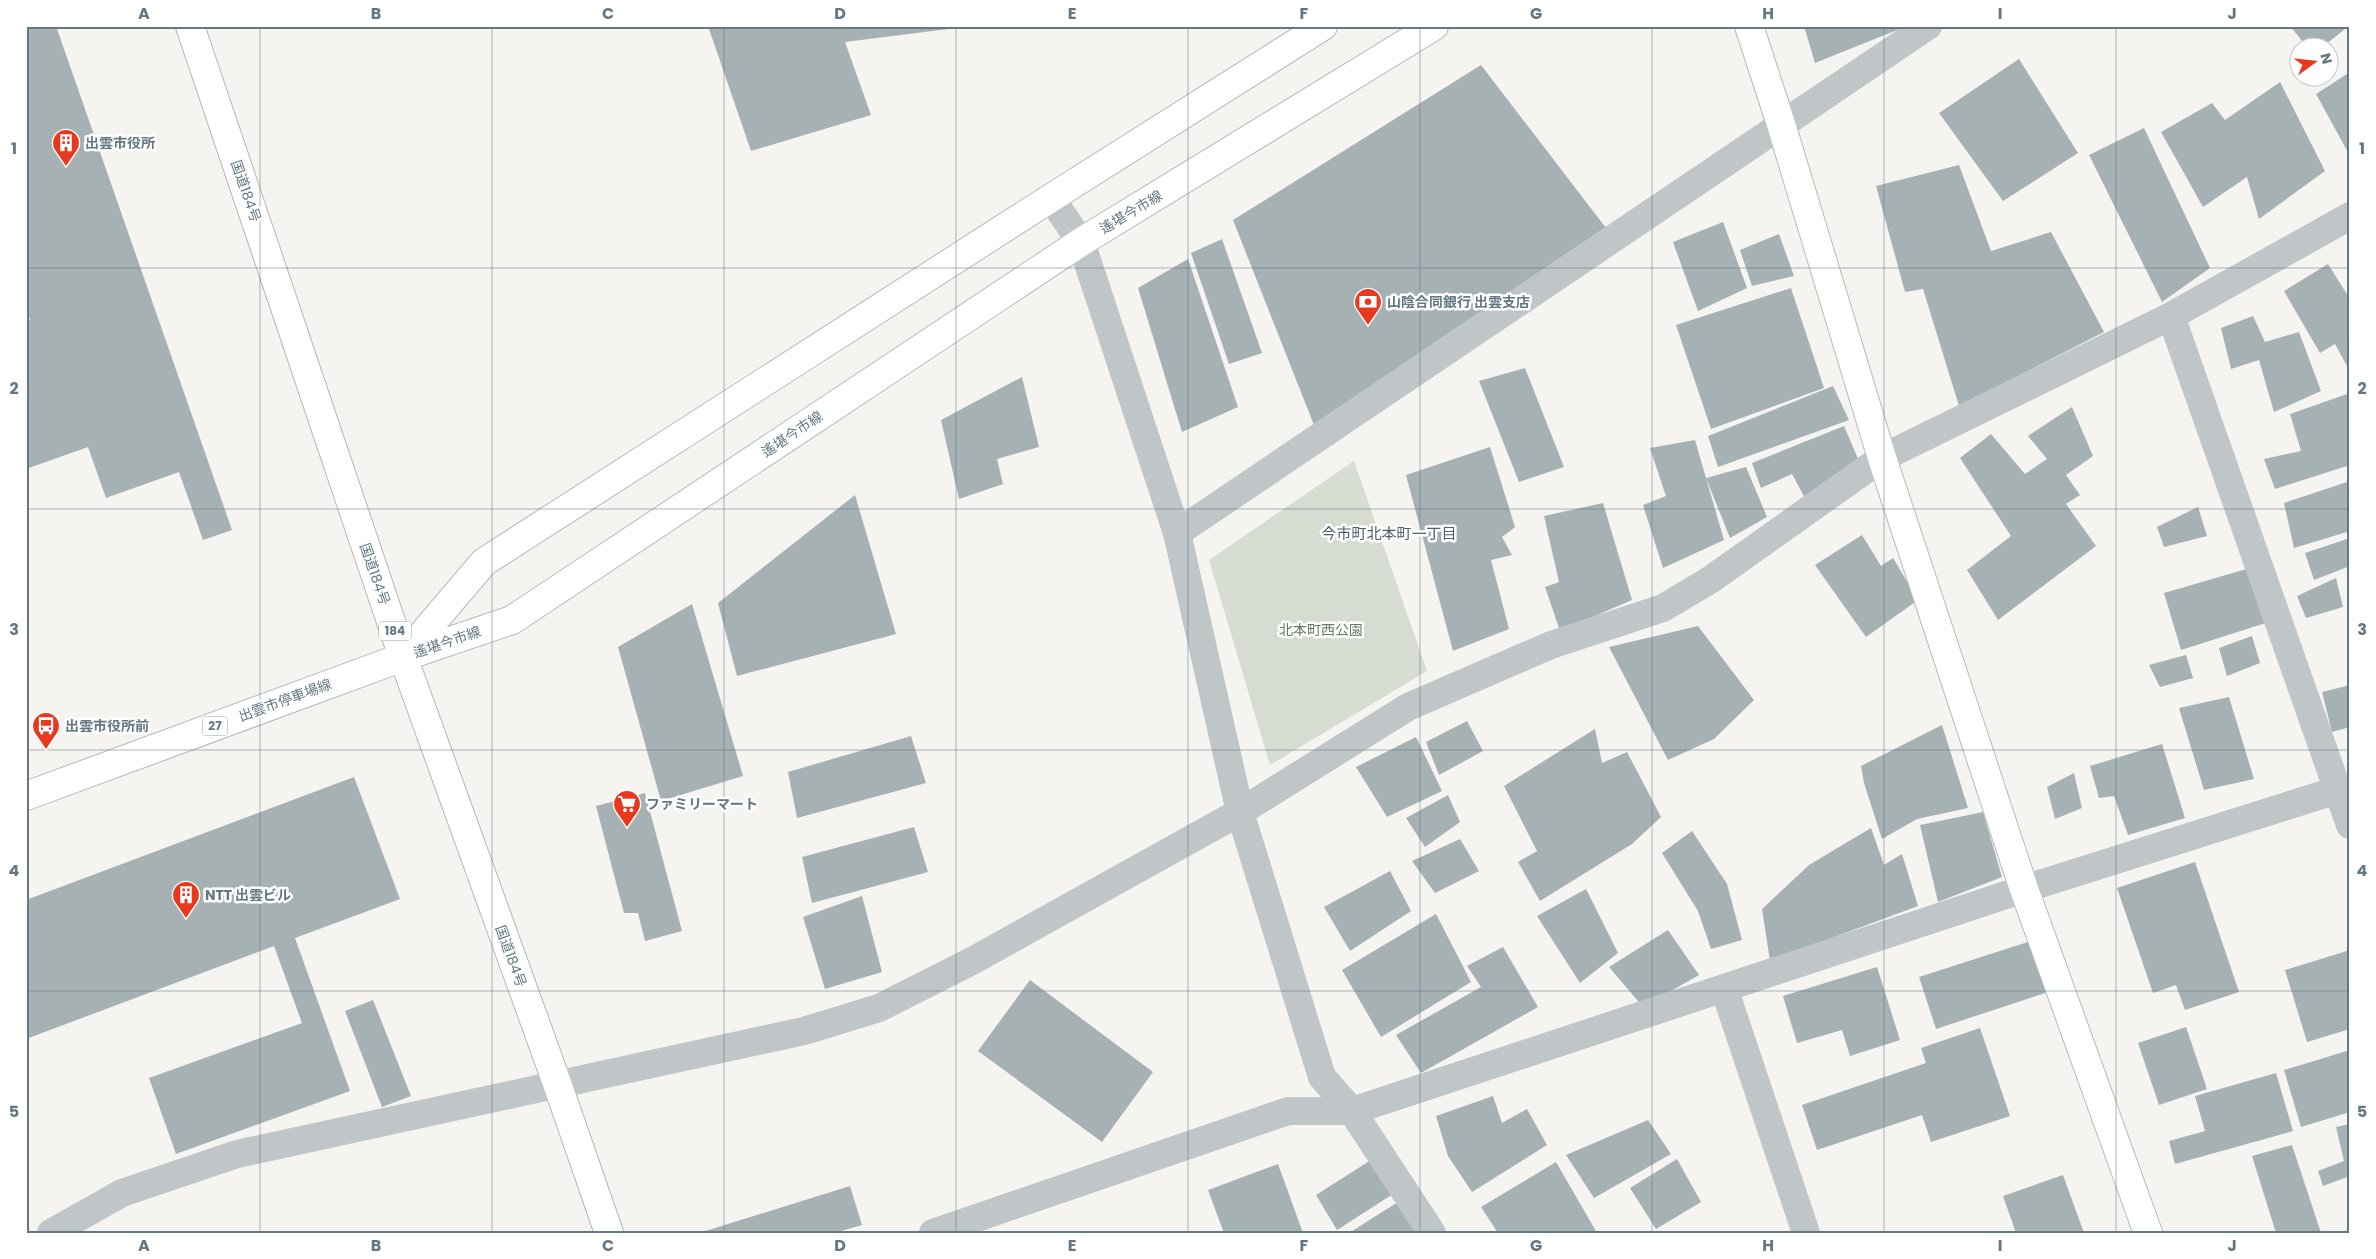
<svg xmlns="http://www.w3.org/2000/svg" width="2376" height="1259" viewBox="0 0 2376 1259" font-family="Poppins,'Noto Sans JP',sans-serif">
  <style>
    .green { fill: #d6dcd2 }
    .building { fill: #a6b1b4 }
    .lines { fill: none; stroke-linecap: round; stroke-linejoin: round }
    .secondary-casing { stroke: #b4babe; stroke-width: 30 }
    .primary-casing { stroke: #b3b8bb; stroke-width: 30 }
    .highway-casing { stroke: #b3b7ba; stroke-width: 30 }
    .street { stroke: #c0c5c7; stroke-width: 28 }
    .secondary { stroke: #fff; stroke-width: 28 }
    .primary { stroke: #fff; stroke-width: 28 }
    .highway { stroke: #fff; stroke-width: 28 }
    .grid { fill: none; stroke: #637883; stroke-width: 1; stroke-opacity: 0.55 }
    .labels { text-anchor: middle; stroke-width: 5; stroke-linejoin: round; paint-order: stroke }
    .shield { fill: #fff; stroke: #92a0a8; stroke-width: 1 }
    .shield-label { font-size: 12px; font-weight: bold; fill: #637883 }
    .poi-label { font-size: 14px; font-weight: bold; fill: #637883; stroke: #fff; text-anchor: start }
    .street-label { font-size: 14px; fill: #637883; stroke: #fff }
    .park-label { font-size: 14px; fill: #697a62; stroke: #fff }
    .neighbourhood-label { font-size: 15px; fill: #516068; stroke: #fff }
    .neatline { fill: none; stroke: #637883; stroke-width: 2 }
    .grid-label { font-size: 16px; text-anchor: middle; font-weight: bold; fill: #637883 }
  </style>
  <rect width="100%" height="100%" fill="#f5f4f1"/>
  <path class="green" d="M1354,461L1427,671L1270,765L1209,560Z"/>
  <path class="building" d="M26,26H56L232,530L203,540L179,472L106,498L88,447L26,469V321L30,320L26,308Z
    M708,26H964V27L845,42L871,115L751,151Z
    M1804,26H1907L1815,63Z
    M2290,26H2349L2321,48H2308Z
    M2019,59L2078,153L2003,201L1939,113Z
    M1481,65L1606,228L1314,425L1233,220Z
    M2350,72V156L2316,94Z
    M2280,82L2325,171L2259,219L2247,177L2203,207L2161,132L2212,103L2225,120Z
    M2144,128L2210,268L2162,302L2089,155Z
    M1959,165L1991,251L2051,232L2104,332L1959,406L1923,289L1905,292L1876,186Z
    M1723,222L1747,288L1698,311L1673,242Z
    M1779,234L1794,276L1752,286L1740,250Z
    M1222,239L1262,353L1229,364L1191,253Z
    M1188,259L1238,407L1182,432L1138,288Z
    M2328,264L2350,299V366L2348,368L2335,344L2320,353L2284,291Z
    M1791,288L1824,388L1711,429L1676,325Z
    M2253,316L2265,342L2299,332L2321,391L2274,412L2259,360L2231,369L2221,328Z
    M1525,368L1564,467L1519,482L1479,381Z
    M1022,377L1039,447L997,459L1003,484L959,499L941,420Z
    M1833,386L1849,420L1718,467L1708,436Z
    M2347,394L2350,403V465L2275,489L2264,459L2301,451L2290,414Z
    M2072,407L2093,456L2066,475L2080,495L2066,504L2096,546L1998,620L1967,570L2011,536L1960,458L1991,434L2025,474L2047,459L2028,436Z
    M1844,426L1859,461L1806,500L1792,474L1761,488L1752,463Z
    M1695,440L1706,478L1746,467L1767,517L1730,538L1706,478L1724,540L1663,568L1643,505L1666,496L1650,448Z
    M1490,447L1515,527L1502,537L1512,555L1491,560L1509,629L1453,651L1406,475Z
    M2350,481V531L2294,548L2284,503Z
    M855,495L896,634L737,676L718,603Z
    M1603,503L1632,600L1560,631L1545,587L1559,582L1544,516Z
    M2198,507L2207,536L2164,547L2157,527Z
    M1862,535L1881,566L1893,558L1918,600L1866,637L1815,565Z
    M2350,538V566L2314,580L2305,553Z
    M2250,568L2272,621L2181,650L2164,593Z
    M2336,578L2343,607L2306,618L2297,596Z
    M692,604L743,776L661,801L618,647Z
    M1698,626L1754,700L1714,739L1668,760L1609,647Z
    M2252,636L2260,663L2227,676L2219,648Z
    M2186,655L2193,678L2160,687L2149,665Z
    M2350,685V727L2332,732L2322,692Z
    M2229,697L2254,779L2204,790L2179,708Z
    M1467,721L1483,751L1439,775L1426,742Z
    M1942,725L1968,808L1917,819L1882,839L1864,783L1861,766Z
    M1595,729L1602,763L1627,752L1661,817L1632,844L1540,901L1518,862L1537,851L1504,786Z
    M911,736L926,783L797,818L788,772Z
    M1416,737L1442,791L1387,817L1356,767Z
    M2162,744L2185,818L2128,835L2114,796L2099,798L2090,766Z
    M2074,773L2082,808L2055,819L2047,787Z
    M354,777L400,899L295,938L350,1091L176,1154L149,1078L302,1023L274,946L26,1039V900Z
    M645,793L682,931L645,941L638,913H624L596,806Z
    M1448,795L1460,822L1425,847L1406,818Z
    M1983,812L2002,877L1938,902L1920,825Z
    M914,827L928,872L812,903L802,857Z
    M1871,828L1884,865L1902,854L1918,906L1770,961L1762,909L1809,865Z
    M1692,831L1727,884L1742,940L1711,949L1698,911L1662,853Z
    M1460,839L1479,871L1435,893L1412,861Z
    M2195,862L2239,992L2185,1010L2176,985L2153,993L2117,888Z
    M1390,871L1411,911L1350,951L1324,907Z
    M1586,889L1618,953L1580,983L1537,916Z
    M862,896L882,972L825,989L803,917Z
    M1436,914L1471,982L1381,1037L1342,970Z
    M1668,930L1699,975L1643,1007L1609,967Z
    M2031,941L2048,992L1936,1029L1919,977Z
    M1503,947L1538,1007L1421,1073L1396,1035L1481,987L1467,966Z
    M2350,950V1029L2307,1042L2285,970Z
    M1877,967L1900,1040L1850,1056L1842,1030L1797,1043L1783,996Z
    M1030,980L1153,1072L1102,1142L978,1051Z
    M373,1000L411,1096L382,1107L345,1011Z
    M2186,1027L2207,1089L2159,1105L2138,1043Z
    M1980,1028L2010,1116L1931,1142L1922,1115L1817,1150L1802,1105L1926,1063L1921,1048Z
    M2350,1050V1112L2301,1127L2284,1070Z
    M2276,1073L2293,1131L2175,1164L2169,1141L2205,1131L2195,1096Z
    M1493,1096L1502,1123L1527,1109L1547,1145L1472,1192L1448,1156L1436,1116Z
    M1648,1120L1671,1154L1594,1198L1566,1155Z
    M2350,1124V1176L2323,1186L2318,1171L2344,1161L2336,1127Z
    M2292,1145L2321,1233H2276L2252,1156Z
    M1677,1159L1701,1202L1656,1229L1630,1188Z
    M1371,1160L1393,1194L1337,1230L1316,1195Z
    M1556,1162L1597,1233H1498L1481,1207Z
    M1278,1164L1303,1233H1224L1208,1190Z
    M2063,1175L2084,1233H2016L2003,1196Z
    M850,1186L862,1225L834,1233H699Z
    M1398,1202L1417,1233H1349Z"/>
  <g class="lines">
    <defs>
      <path id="secondary" d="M1749,26L1781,124L1882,458L2024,889L2148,1233
        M404,656L484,562L1051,198L1323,26
        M403,657L512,620L1081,242L1434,26"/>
      <path id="primary" d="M26,796L403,657"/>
      <path id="highway" d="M190,26L403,657L557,1083L609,1233"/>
    </defs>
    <use href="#secondary" class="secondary-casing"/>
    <use href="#primary" class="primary-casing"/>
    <use href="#highway" class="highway-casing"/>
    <path class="street" d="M1051,198L1081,242L1177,533L1240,812L1322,1077L1352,1111L1432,1233
      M2171,316L2350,825
      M1177,533L1928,26
      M1724,988L1806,1233
      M51,1233L122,1193L237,1154L804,1031L879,1008L972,961L1240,812L1408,707L1551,645L1663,608L1710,580L1882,458L2171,316L2350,216
      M933,1233L1288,1111H1352L2024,889L2350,786"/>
    <use href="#secondary" class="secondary"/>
    <use href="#primary" class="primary"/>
    <use href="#highway" class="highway"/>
  </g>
  <path class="grid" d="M260,26V1233M492,26V1233M724,26V1233M956,26V1233M1188,26V1233M1420,26V1233M1652,26V1233M1884,26V1233M2116,26V1233M26,268H2350M26,509H2350M26,750H2350M26,991H2350"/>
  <defs>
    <symbol id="building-pin" viewBox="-11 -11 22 30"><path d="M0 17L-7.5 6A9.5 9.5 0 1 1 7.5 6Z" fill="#e8391e" stroke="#fff"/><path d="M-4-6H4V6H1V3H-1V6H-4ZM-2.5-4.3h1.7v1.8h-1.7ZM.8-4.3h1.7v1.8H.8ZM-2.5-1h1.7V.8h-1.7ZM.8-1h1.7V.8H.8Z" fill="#fff"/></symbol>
    <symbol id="bank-pin" viewBox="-11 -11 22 30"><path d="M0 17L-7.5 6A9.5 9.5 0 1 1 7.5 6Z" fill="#e8391e" stroke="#fff"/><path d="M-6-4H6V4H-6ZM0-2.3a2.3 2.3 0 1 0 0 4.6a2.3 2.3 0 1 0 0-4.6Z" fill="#fff"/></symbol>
    <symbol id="bus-pin" viewBox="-11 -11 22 30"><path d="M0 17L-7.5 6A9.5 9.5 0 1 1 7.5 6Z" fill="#e8391e" stroke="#fff"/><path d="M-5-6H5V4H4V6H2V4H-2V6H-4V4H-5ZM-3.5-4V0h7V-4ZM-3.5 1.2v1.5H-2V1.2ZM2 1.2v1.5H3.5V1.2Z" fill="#fff"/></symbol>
    <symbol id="supermarket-pin" viewBox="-11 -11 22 30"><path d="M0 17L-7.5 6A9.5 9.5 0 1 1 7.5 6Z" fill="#e8391e" stroke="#fff"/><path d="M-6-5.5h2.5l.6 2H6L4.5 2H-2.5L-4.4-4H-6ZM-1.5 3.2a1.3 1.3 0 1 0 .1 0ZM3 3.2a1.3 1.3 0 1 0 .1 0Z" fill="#fff"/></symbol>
  </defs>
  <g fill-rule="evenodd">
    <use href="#building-pin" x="50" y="127" width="32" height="43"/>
    <use href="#bank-pin" x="1352" y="286" width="32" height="43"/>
    <use href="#bus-pin" x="30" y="710" width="32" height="43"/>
    <use href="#supermarket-pin" x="611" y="788" width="32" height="43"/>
    <use href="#building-pin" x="170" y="879" width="32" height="43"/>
  </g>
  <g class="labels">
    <g class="shield">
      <rect x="379" y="621.5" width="32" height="19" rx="4"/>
      <rect x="202.5" y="716.5" width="25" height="19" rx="4"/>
    </g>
    <g class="shield-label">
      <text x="395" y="635">184</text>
      <text x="215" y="730">27</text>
    </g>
    <g class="poi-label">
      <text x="85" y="148">出雲市役所</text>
      <text x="1387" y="307">山陰合同銀行 出雲支店</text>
      <text x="65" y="731">出雲市役所前</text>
      <text x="646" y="809">ファミリーマート</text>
      <text x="205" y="900">NTT 出雲ビル</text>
    </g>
    <g class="street-label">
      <text transform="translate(246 191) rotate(71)" y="5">国道184号</text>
      <text transform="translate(1131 212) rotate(-31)" y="5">遙堪今市線</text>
      <text transform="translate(792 434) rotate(-34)" y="5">遙堪今市線</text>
      <text transform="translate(375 574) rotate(71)" y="5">国道184号</text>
      <text transform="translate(447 642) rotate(-19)" y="5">遙堪今市線</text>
      <text transform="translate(285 700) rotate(-20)" y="5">出雲市停車場線</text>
      <text transform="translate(511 956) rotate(70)" y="5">国道184号</text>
    </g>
    <g class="park-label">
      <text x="1321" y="635">北本町西公園</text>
    </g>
    <g class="neighbourhood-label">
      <text x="1389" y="539">今市町北本町一丁目</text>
    </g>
  </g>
  <rect width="2376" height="1259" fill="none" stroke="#ffffff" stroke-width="55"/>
  <g transform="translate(2314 62) rotate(75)"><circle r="24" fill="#ffffff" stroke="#c1c9cd"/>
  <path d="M0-4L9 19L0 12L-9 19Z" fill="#e8391e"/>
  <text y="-8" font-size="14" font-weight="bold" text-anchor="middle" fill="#637883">N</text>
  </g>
  <rect x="28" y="28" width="2320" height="1204" class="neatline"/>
  <g class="grid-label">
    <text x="144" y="19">A</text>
    <text x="376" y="19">B</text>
    <text x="608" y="19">C</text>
    <text x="840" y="19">D</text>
    <text x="1072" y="19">E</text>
    <text x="1304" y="19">F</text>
    <text x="1536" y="19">G</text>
    <text x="1768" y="19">H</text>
    <text x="2000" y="19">I</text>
    <text x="2232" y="19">J</text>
    <text x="14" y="154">1</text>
    <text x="2362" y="154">1</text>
    <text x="14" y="394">2</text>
    <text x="2362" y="394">2</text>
    <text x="14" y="635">3</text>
    <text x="2362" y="635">3</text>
    <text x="14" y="876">4</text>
    <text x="2362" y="876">4</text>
    <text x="14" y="1117">5</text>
    <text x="2362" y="1117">5</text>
    <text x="144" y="1251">A</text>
    <text x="376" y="1251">B</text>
    <text x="608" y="1251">C</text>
    <text x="840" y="1251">D</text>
    <text x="1072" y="1251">E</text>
    <text x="1304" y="1251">F</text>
    <text x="1536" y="1251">G</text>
    <text x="1768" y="1251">H</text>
    <text x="2000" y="1251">I</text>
    <text x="2232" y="1251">J</text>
  </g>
</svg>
